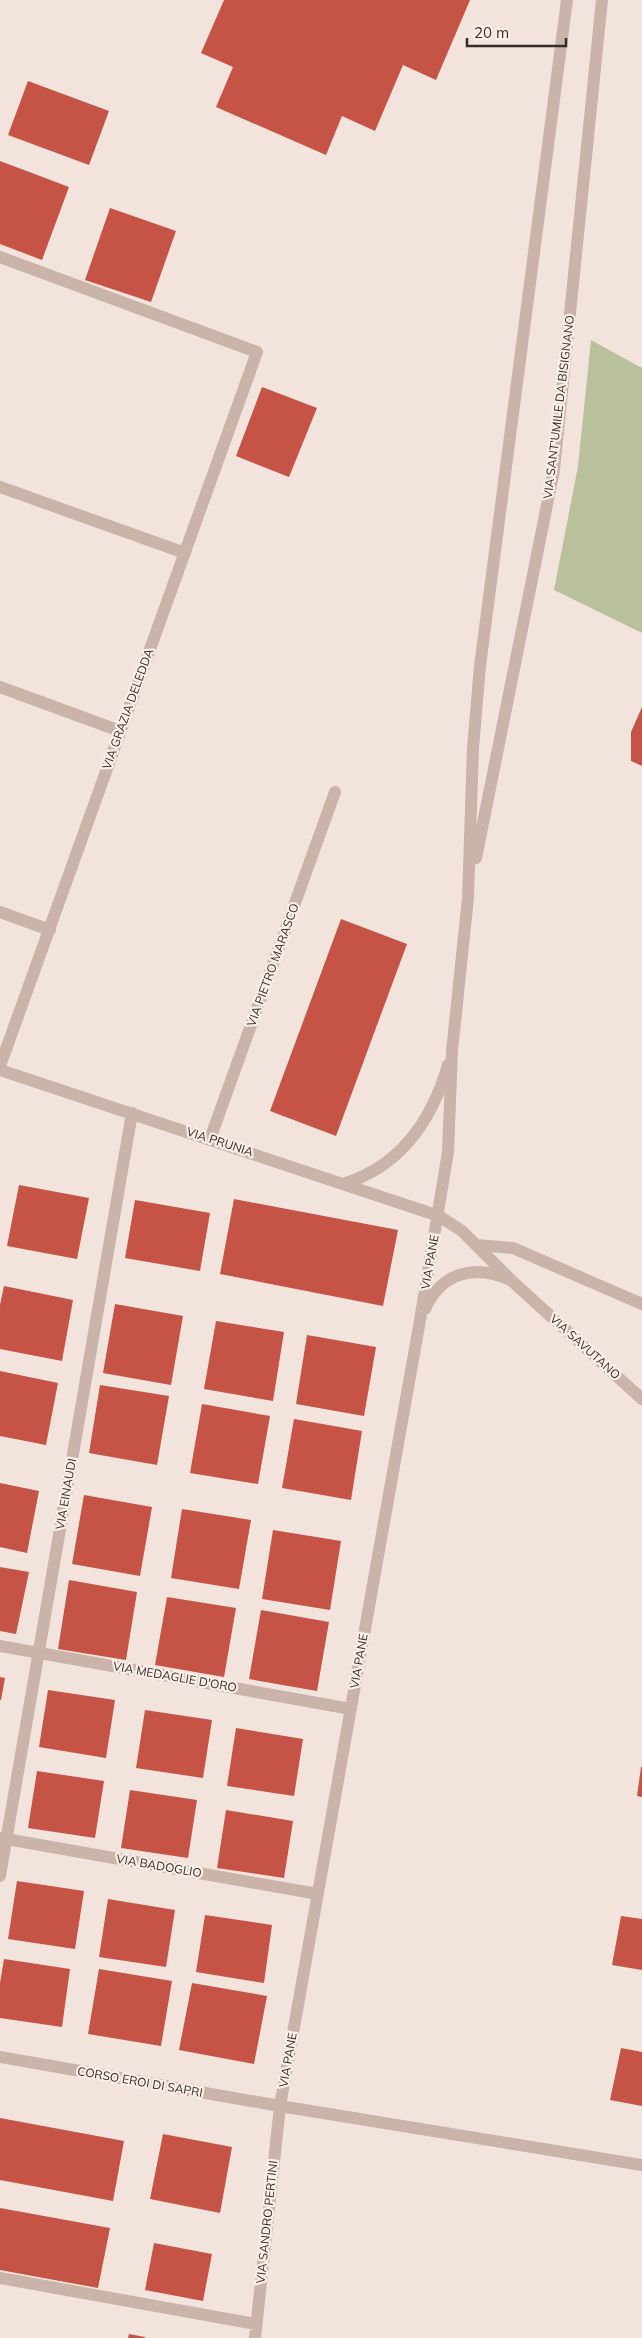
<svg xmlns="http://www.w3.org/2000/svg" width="642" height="2338" viewBox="0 0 642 2338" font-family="Mulish,sans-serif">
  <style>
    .green { fill: #b9c19c }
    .building { fill: #c55446 }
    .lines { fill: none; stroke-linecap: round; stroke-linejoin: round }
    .minor { stroke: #cab3a8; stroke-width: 12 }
    .labels { text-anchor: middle; stroke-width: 4.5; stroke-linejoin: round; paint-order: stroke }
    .street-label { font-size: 12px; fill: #372b28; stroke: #f9efe8 }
  </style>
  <rect width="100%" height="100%" fill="#f2e4dc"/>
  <path class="green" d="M591,340L642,368V633L554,590L578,466Z"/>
  <path class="building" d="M224,0H470L436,80L403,65L375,131L342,116L326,155L216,107L233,67L201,53Z
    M28,81L109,111L89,165L8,135Z
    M0,161L69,187L42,260L0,244Z
    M110,208L176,231L151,302L85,280Z
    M262,387L317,408L289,477L236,456Z
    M642,707V766L631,761V732Z
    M341,919L407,944L336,1136L270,1111Z
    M19,1185L89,1198L77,1259L7,1246Z
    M234,1199L398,1230L383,1306L220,1274Z
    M135,1200L210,1213L200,1271L125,1258Z
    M4,1286L73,1300L62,1361L0,1349V1305Z
    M115,1304L183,1316L171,1385L103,1373Z
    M216,1321L284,1332L273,1401L204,1389Z
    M307,1335L376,1347L364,1416L296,1404Z
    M0,1371L58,1383L46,1445L0,1436Z
    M100,1385L169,1396L157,1465L89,1453Z
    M202,1404L270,1416L258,1484L190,1473Z
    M294,1419L362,1431L351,1500L282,1488Z
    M0,1483L39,1491L27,1553L0,1547Z
    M84,1495L152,1507L140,1576L72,1564Z
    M182,1509L251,1520L239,1589L171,1578Z
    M273,1530L341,1541L330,1610L262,1599Z
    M0,1567L29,1572L16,1634L0,1631Z
    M69,1580L137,1592L126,1660L58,1649Z
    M167,1597L236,1608L224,1677L155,1665Z
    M261,1610L329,1622L317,1691L249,1679Z
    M0,1677L5,1678L1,1700H0Z
    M48,1690L115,1700L106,1758L39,1747Z
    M145,1710L212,1720L203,1778L136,1768Z
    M236,1728L303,1739L294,1796L227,1786Z
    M641,1767H642V1797L637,1796Z
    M37,1771L104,1781L95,1838L28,1828Z
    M130,1790L197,1800L188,1858L121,1848Z
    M226,1810L293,1821L284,1878L217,1868Z
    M17,1881L84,1891L75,1949L8,1939Z
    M108,1899L175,1910L166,1967L99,1957Z
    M205,1915L272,1925L264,1983L196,1972Z
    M621,1916L642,1919V1970L612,1965Z
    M4,1959L70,1969L62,2027L0,2018V1983Z
    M99,1969L172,1981L161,2046L88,2034Z
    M192,1983L267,1996L254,2064L179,2050Z
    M621,2048L642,2052V2106L610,2100Z
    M0,2118L124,2141L113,2201L0,2180Z
    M163,2134L232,2147L220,2213L150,2199Z
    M0,2208L110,2228L98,2288L0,2270Z
    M154,2243L212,2254L203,2301L145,2290Z
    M129,2334L145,2337V2338H128Z"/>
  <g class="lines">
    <path class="minor" d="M0,257L257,352L0,1066
      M0,487L185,553
      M0,687L120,731
      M476,858L554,470L602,0
      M0,912L50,930
      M0,1070L439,1216L462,1231L513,1282L642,1399
      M210,1139L335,792
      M346,1183C401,1165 432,1120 448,1065
      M476,1245L513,1248L642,1304
      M425,1309C441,1273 474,1264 508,1279
      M0,1646L351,1709
      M0,1838L318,1894
      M0,1876L132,1113
      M0,2057L280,2106L642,2165
      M0,2278L256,2324
      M255,2338L280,2106L419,1326L448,1152L452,1051L468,898L473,748L480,666L567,0"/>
  </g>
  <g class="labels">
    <g class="street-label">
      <text transform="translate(559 407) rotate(-83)" y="4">VIA SANT'UMILE DA BISIGNANO</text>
      <text transform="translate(128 709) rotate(-70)" y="4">VIA GRAZIA DELEDDA</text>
      <text transform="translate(273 965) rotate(-70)" y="4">VIA PIETRO MARASCO</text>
      <text transform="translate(220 1142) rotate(18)" y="4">VIA PRUNIA</text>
      <text transform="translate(430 1262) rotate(-80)" y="4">VIA PANE</text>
      <text transform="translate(585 1347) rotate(42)" y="4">VIA SAVUTANO</text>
      <text transform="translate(66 1494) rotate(-80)" y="4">VIA EINAUDI</text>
      <text transform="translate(359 1661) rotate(-80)" y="4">VIA PANE</text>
      <text transform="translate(175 1677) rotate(10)" y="4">VIA MEDAGLIE D'ORO</text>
      <text transform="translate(159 1866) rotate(10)" y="4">VIA BADOGLIO</text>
      <text transform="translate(288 2060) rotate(-80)" y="4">VIA PANE</text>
      <text transform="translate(140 2082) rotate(10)" y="4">CORSO EROI DI SAPRI</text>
      <text transform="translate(267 2222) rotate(-84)" y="4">VIA SANDRO PERTINI</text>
    </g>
  </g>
  <path d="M467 38v8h99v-8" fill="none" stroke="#372b28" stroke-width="2.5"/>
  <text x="474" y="38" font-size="15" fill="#372b28" stroke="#f9efe8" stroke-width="4" paint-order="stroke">20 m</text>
</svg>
